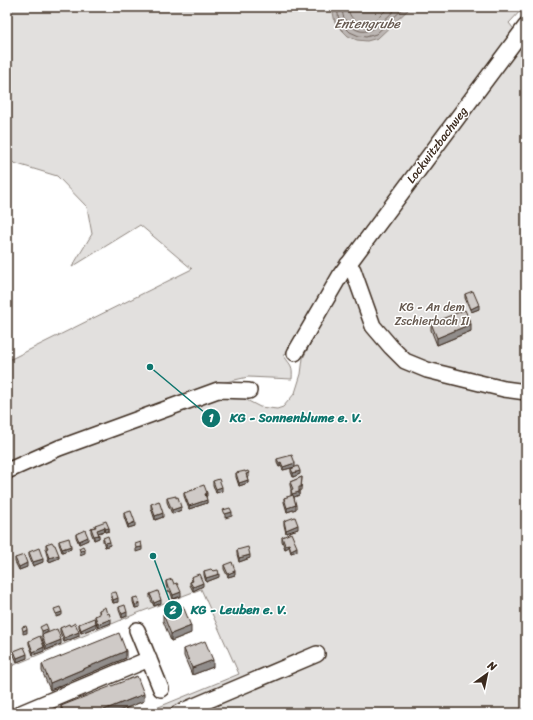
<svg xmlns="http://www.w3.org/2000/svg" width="533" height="720" viewBox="0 0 533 720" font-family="Sriracha,sans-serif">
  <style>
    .green { fill: #e2e0de; stroke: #8e857e }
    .water { fill: #bcb6b3; stroke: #887e77 }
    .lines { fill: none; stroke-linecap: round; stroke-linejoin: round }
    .shore { stroke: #6f625a; stroke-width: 1 }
    .minor-casing { stroke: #3b2a1e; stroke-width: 18 }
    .minor { stroke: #fff; stroke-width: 15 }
    .wall { fill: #b2aeab; stroke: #3b2a1e }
    .shaded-wall { fill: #918d8b; stroke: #3b2a1e }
    .building { fill: #cfcac7; stroke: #3b2a1e }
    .labels { text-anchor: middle; stroke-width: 3; stroke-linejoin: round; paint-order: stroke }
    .street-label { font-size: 12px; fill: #3b2a1e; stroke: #fff }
    .park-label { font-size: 12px; fill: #65584e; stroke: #fff }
    .water-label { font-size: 13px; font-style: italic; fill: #685b52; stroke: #fff }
    .leader { fill: none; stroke: #0f766e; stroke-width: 1.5 }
    .callout-dot { fill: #0f766e; stroke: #fff; stroke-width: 1.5 }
    .mark-label { font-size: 12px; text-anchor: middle; font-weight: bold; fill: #fff }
    .callout-label { font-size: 13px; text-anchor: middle; font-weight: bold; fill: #0f766e; stroke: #fff; stroke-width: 3; stroke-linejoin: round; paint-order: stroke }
  </style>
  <rect width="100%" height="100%" fill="#fff"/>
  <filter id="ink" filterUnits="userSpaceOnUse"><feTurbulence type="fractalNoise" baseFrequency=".025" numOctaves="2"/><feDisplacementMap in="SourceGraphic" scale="8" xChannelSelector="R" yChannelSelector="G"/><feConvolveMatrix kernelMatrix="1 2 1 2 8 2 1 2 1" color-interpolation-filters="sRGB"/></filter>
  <g filter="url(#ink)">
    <path class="green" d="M7,7H524L509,23L518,34L348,260L284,356C291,366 293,365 292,379L248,377L217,384L7,466V361L192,269L140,225L72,267L92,234L87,207L57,176L14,163L7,159Z
      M526,33V713H144L239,674L201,589L138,613L7,668V473L217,392L233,393L260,407L277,409L283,407L295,393L301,374L303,358L346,275Z"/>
    <path class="water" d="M332,7H411L378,38L367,41L357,40L348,36L335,23Z"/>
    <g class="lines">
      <path class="shore" d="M337,7L339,21L350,32L359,36L366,37L376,34L405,7
        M342,7C343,18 343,18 351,26C369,42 385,18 398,7
        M348,7C349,14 350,16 355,21C368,33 379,16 389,7"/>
      <defs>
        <path id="minor" d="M348,264L353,270L373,326L391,347L405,361L427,370L504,389L526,392
          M295,353L341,274L526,26
          M7,471L59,448L218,390L249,391
          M137,630L161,689
          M21,713L149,659
          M178,713L317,654"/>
      </defs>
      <use href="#minor" class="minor-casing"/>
      <use href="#minor" class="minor"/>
    </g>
    <path class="wall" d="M465,294L479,309L471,312L465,298Z
      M431,323L471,331L437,345L431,330Z
      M277,459L295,467L283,470L281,466L279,467L277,463Z
      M291,469L300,474L293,477L291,472Z
      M236,473L249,477H247L248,483L239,486L236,477Z
      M302,477L301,490L299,491V495L294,497L296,509L287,512L284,502V498L291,496V489L290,485V482Z
      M213,481L222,491L216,493L213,485Z
      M195,488L207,496L206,497L207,503L189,509L184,496V493L195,489Z
      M167,498L181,510L172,514L167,502Z
      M151,504L163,517L155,520L151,508Z
      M124,513L135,526L128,528L124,517Z
      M284,521L298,529L286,533L284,525Z
      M95,525L109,528V531L105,532V531L98,533L99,538L94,540L91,532V528L95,527Z
      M76,534L88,540L79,544L76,537Z
      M282,537L297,551L291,553L289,547L285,549L282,541Z
      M103,538L110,545L105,547L103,541Z
      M59,541L71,549L62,552L59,544Z
      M46,544L54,545L59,558L49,562L46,552Z
      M237,550L250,558L239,562L237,554Z
      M29,552L43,562L33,566L29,556Z
      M15,558L27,567L19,570L15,562Z
      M224,565L235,575L228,577L224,569Z
      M204,571H213L219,577L206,582L204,575Z
      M191,577L203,586L193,591L190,585V582L192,581Z
      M166,581L174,584L181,596L173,599L170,591L168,592L166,585Z
      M111,593L118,602L113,603L111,597Z
      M150,594L161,603L154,606L150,598Z
      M133,598L140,607L135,608L133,602Z
      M119,607L127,616L122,618L119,610Z
      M99,610L107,614L111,623L98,628L95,619V616L99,614Z
      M163,614L191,633L171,641L163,621Z
      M79,624L96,627L81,633L79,627Z
      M70,626L79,636L64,642L60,632V628Z
      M42,635L61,644L46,650L42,639Z
      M29,641L44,651L33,655L29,644Z
      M184,649L213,667L192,675L184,656Z
      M14,651L27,658L17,662L14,655Z
      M126,658L50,690L42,671V664Z
      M144,701L114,713H61V706Z"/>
    <path class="shaded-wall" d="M479,305V309L471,312V309Z
      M471,324V331L437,345V338Z
      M281,462V466L279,467V463Z
      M295,463V467L283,470V467Z
      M300,471V474L293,477V473Z
      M249,473V477L246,478V474Z
      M248,480V483L239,486V483Z
      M222,487V491L216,493V489Z
      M299,492V495L292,498V494Z
      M207,493V496L205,497V494Z
      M207,500V503L189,509V506Z
      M296,505V509L287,512V508Z
      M181,507V510L172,514V510Z
      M232,512V516L225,518V514Z
      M163,513V517L155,520V516Z
      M135,522V526L128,528V525Z
      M298,525V529L286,533V530Z
      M105,527V531L97,533V530Z
      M109,528V531L105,532V529Z
      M99,535V538L94,540V536Z
      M88,537V540L79,544V541Z
      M110,542V545L105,547V543Z
      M289,544V547L285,549V545Z
      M71,546V549L62,552V549Z
      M142,547V550L136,552V548Z
      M297,547V551L291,553V550Z
      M85,550V553L80,555V551Z
      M59,555V558L49,562V558Z
      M250,555V558L239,562V558Z
      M43,559V562L33,566V562Z
      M27,563V567L19,570V567Z
      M7,568H9V571L7,572Z
      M235,571V575L228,577V574Z
      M219,574V577L206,582V578Z
      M203,583V586L193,591V587Z
      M181,592V596L173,599V595Z
      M118,598V602L113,603V600Z
      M161,600V603L154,606V603Z
      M140,603V607L135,608V605Z
      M62,612V615L56,617V614Z
      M127,612V616L122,618V614Z
      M111,619V623L98,628V624Z
      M96,623V627L81,633V630Z
      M191,626V633L171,641V634Z
      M27,629V633L23,634V631Z
      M48,629V632L42,635V631Z
      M79,632V636L64,642V638Z
      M61,640V644L46,650V646Z
      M44,647V651L33,655V652Z
      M126,651V658L50,690V683Z
      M27,654V658L17,662V658Z
      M213,660V667L192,675V668Z
      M144,694V701L114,713H96Z"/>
    <path class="building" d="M473,291L479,305L471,309L465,294Z
      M465,310L471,324L437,338L431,323Z
      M292,455L295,463L283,467L281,462L279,463L277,459Z
      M298,466L300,471L293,473L291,469Z
      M245,471V472L248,471L249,473L246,474L248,480L239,483L236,473Z
      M302,477L301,487H299V492L292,494L291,490L293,489L290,482Z
      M219,479L222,487L216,489L213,481Z
      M204,485L207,493L205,494L207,500L189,506L184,493L196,489L195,488Z
      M293,495L296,505L287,508L284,498Z
      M176,496V498L178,497L181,507L172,510L167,498Z
      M159,501L163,513L155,516L151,504Z
      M230,508L232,512L225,514L223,510Z
      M131,511L135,522L128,525L124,513Z
      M295,517L298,525L286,530L284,521Z
      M106,521L109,528L105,529V527L97,530L99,535L94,536L91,528L96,527L95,525Z
      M85,530L88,537L79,541L76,534Z
      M291,533L297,547L291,550L289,544L285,545L282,537Z
      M108,536L110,542L105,543L103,538Z
      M69,538L71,546L62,549L59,541Z
      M52,542L54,545H55L59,555L49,558L46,549L48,548L46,544Z
      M141,542L142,547L136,548L135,544Z
      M83,546L85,550L80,551L79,548Z
      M248,547L250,555L239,558L237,550Z
      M39,548L43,559L33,562L29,552Z
      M24,555L27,563L19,567L15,558Z
      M232,562L235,571L228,574L224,565Z
      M211,569L213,571L218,570L219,574L206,578L204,571Z
      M199,574L203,583L193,587L190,582L193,581L191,577Z
      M172,579L174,584L177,583L181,592L173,595L170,588H168L166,581Z
      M158,591L161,600L154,603L150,594Z
      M116,592L118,598L113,600L111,593Z
      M138,597L140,603L135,605L133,598Z
      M125,605L127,612L122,614L119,607Z
      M183,606L191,626L171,634L163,614Z
      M60,607L62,612L56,614L54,609Z
      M105,607L107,614L109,613L111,619L98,624L95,616L100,614L99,610Z
      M94,618L96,623L81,630L79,624Z
      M75,623L79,632L64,638L60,628L69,624L70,626Z
      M46,624L48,629L42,631L40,627Z
      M26,626L27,629L23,631L22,627Z
      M57,629L61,640L46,646L42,635Z
      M119,633L126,651L50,683L42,664Z
      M40,636L44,647L33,652L29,641Z
      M205,641L213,660L192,668L184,649Z
      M24,647L27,654L17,658L14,651Z
      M137,676L144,694L96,713H64L61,706Z"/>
  </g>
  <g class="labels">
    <g class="street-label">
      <text transform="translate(437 145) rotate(-53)" y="4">Lockwitzbachweg</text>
    </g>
    <g class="park-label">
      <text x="432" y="311">KG - An dem<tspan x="432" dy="14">Zschierbach II</tspan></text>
    </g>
    <g class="water-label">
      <text x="367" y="28">Entengrube</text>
    </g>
  </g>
  <path class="leader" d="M150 367L211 418M153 556L173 610"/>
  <g class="callout-dot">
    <circle cx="150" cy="367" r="4"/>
    <circle cx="153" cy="556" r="4"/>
    <circle cx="211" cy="418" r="10"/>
    <circle cx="173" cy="610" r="10"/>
  </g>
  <g class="mark-label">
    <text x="211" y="422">1</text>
    <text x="173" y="614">2</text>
  </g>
  <g class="callout-label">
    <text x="296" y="422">KG - Sonnenblume e. V.</text>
    <text x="239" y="614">KG - Leuben e. V.</text>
  </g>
  <rect width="533" height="720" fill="none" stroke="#fff" stroke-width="24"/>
  <rect x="12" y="12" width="509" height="696" fill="none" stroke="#3b2a1e" stroke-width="1.5" filter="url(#ink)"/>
  <g transform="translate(487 674) rotate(33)" stroke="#ffffff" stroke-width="3" paint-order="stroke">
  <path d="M0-3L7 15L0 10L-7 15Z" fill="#3b2a1e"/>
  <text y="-6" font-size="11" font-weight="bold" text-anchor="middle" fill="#3b2a1e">N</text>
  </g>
</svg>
